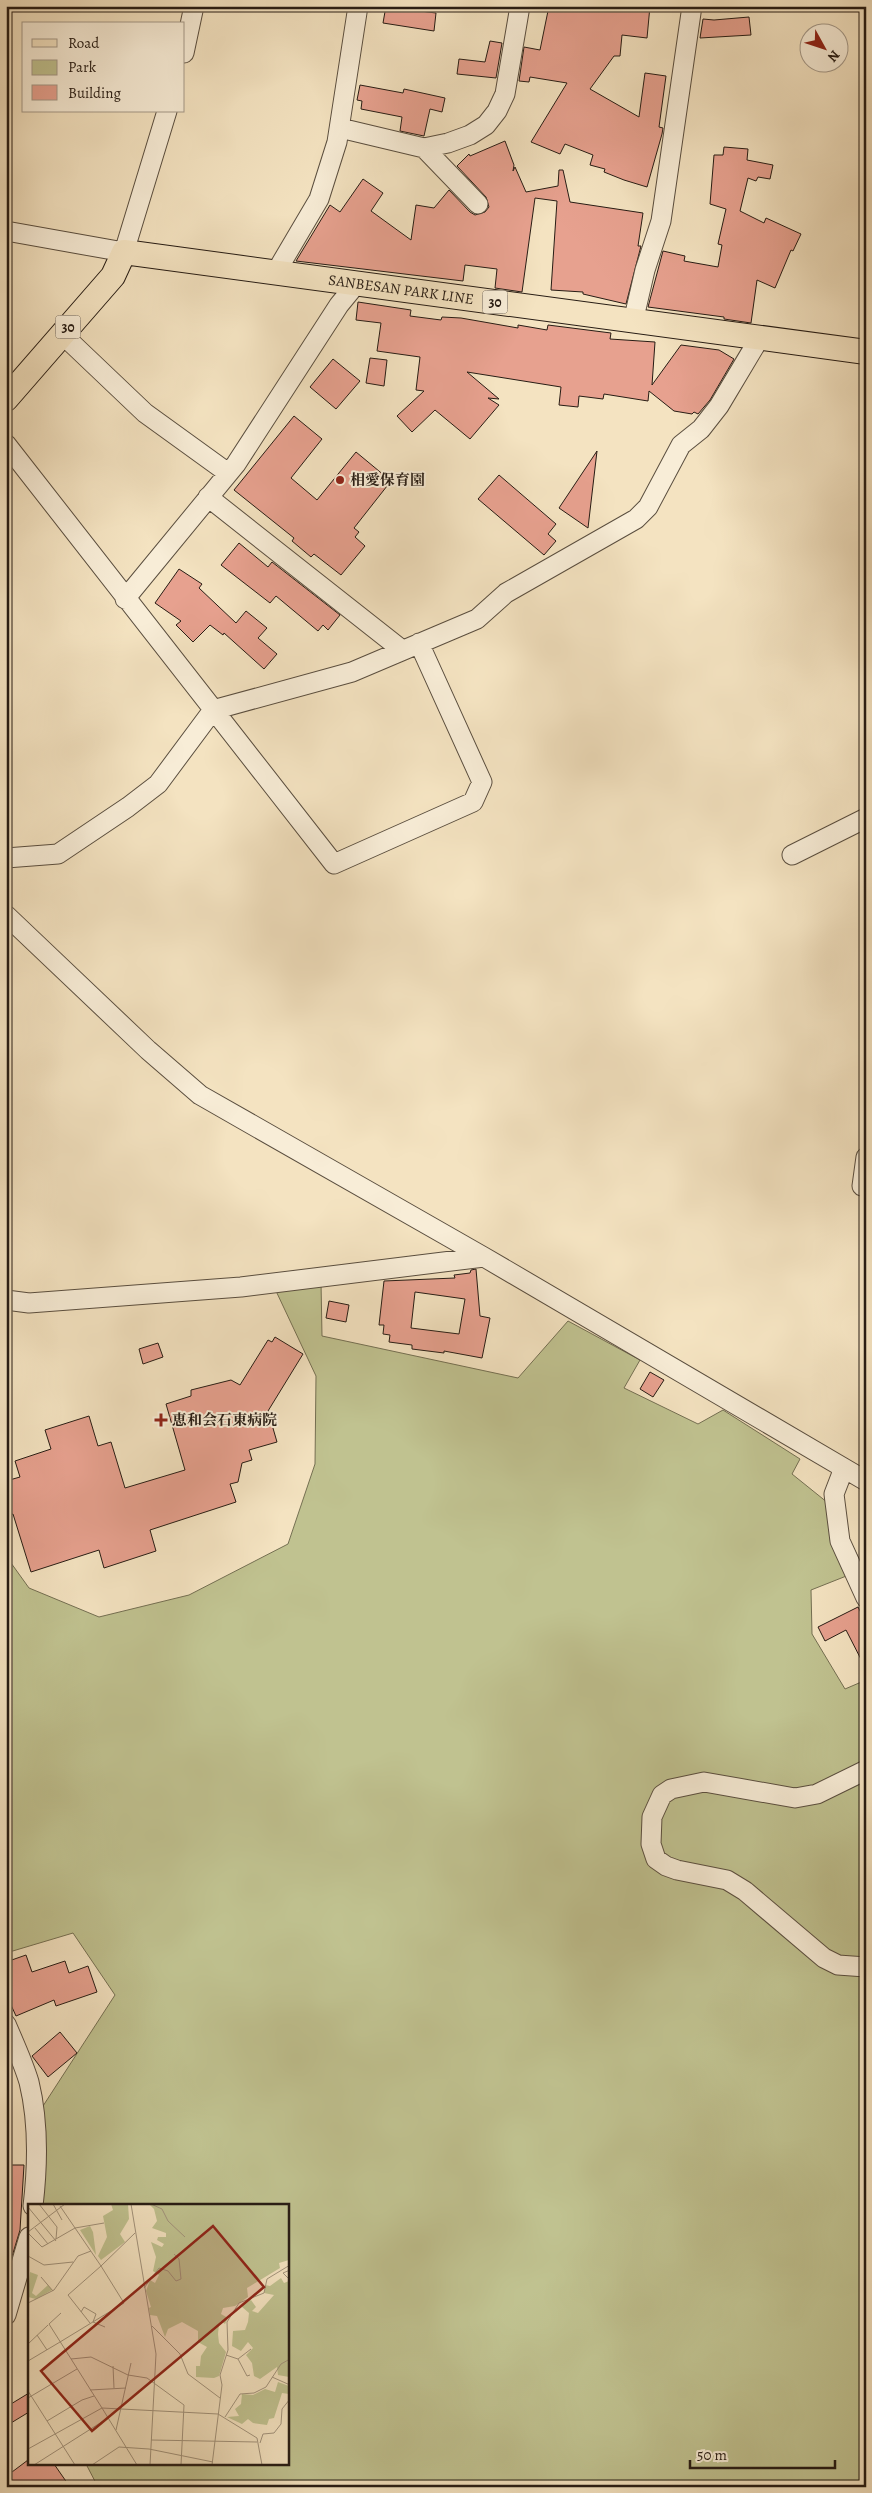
<svg xmlns="http://www.w3.org/2000/svg" width="872" height="2493" viewBox="0 0 872 2493" font-family="Alegreya,'Noto Serif JP',serif">
  <style>
    .green { fill: #c0c290; stroke: #746f52 }
    .building { fill: #e7a18f; stroke: #271c14; fill-rule: evenodd }
    .lines { fill: none; stroke-linecap: round; stroke-linejoin: round }
    .minor-casing { stroke: #5a4e3f; stroke-width: 21 }
    .major-casing { stroke: #271c14; stroke-width: 26 }
    .minor { stroke: #f8edd7; stroke-width: 19 }
    .major { stroke: #f4e3c1; stroke-width: 24 }
    .poi-dot { fill: #8f2418; stroke: #f8edd7; stroke-width: 2 }
    .labels { text-anchor: middle; stroke-width: 4; stroke-linejoin: round; paint-order: stroke }
    .shield { fill: #f8edd7; stroke: #665b4e; stroke-width: 1 }
    .shield-label { font-size: 14px; font-weight: bold; fill: #271c14 }
    .street-label { font-size: 15px; fill: #271c14; stroke: #f8edd7 }
    .poi-label { font-size: 15px; font-weight: bold; fill: #271c14; stroke: #f8edd7; text-anchor: start }
    .inset-road { fill: none; stroke: #a2937c; stroke-width: 1 }
    .view { fill: #8f2418; fill-opacity: 0.15; stroke: #8f2418; stroke-width: 2.5 }
    .inset-edge { fill: none; stroke: #271c14; stroke-width: 2.5 }
  </style>
  <rect width="100%" height="100%" fill="#f4e3c1"/>
  <filter id="stains"><feTurbulence type="fractalNoise" baseFrequency=".004" numOctaves="4"/><feColorMatrix values="0 0 0 0 .2 0 0 0 0 .09 0 0 0 0 .02 0 0 0 .5 -.17"/></filter>
  <radialGradient id="worn" r=".72"><stop offset=".6" stop-color="#630" stop-opacity="0"/><stop offset="1" stop-color="#630" stop-opacity=".3"/></radialGradient>
  <path class="green" d="M321,1282L322,1336L518,1378L568,1321L640,1360L624,1388L698,1424L723,1410L800,1459L792,1474L833,1507L864,1569L811,1590L812,1634L845,1689L866,1680V2487H98L86,2464H288V2206L39,2205L46,2154L43,2106L115,1995L73,1933L6,1953V1883L11,1881L6,1861V1556L29,1588L99,1617L189,1595L288,1544L315,1464L316,1376L276,1291Z"/>
  <path class="building" d="M386,6H405L404,9L436,13L434,31L383,23Z
    M549,6H650L647,38L622,35L620,56H614L590,89L639,117L645,73L666,76L659,127L663,128L662,134L647,187L624,180L604,172L605,169L590,165L593,155L565,144L560,154L531,142L567,83L530,77L529,82L519,81L524,47L540,50Z
    M749,17L751,35L700,38L703,19L714,20Z
    M490,41L502,43L496,78L457,74L459,59L485,62Z
    M360,85L403,93L404,89L445,98L442,112L430,109L424,136L400,131L402,117L361,109L362,101L357,100Z
    M505,141L514,165L513,171L515,167L526,192L558,186L559,170H563L570,202L643,213L638,246H641L626,304L583,294V292L551,290L557,201L535,198L522,292L495,288L497,269L465,265L463,281L296,261L330,205L340,212L363,179L383,193L371,211L411,240L416,205L434,208L449,190L470,212L475,215L485,212L489,207L486,197L457,166L469,154L470,156Z
    M724,147L748,149L747,160L773,165L770,179L758,177L756,181L748,178L740,211L764,223L766,218L801,234L793,251L791,250L775,288L757,280L751,323L724,319V317L648,307L663,251L685,256L684,261L718,267L722,245L718,244L726,209L710,204L714,155H723Z
    M358,302L411,310L410,316L441,320L442,317L461,318L518,328V325L547,330L548,325L611,333L610,339L655,342L652,385L681,345L719,350L734,359L710,400L698,414L694,412L692,414L674,411L649,391L648,401L604,394L603,399L579,396L578,407L559,405L561,387L467,372L499,399L488,398L499,405L470,439L435,410L412,432L397,416L424,391L416,390L420,357L377,351L381,323L356,320Z
    M370,358L387,360L384,386L366,383Z
    M333,359L360,381L336,409L310,387Z
    M294,416L322,439L291,478L317,500L356,452L391,481L354,528L359,532L355,537L365,546L341,575L314,554L311,557L292,541L294,538L234,490Z
    M597,451L588,528L559,508Z
    M499,475L556,524L548,534L556,541L544,555L478,499Z
    M239,543L268,567L272,562L340,615L328,630L323,625L318,631L276,596L270,603L221,565Z
    M179,569L202,584L199,588L236,623L246,611L267,628L258,638L277,654L264,669L224,633L223,635L210,625L193,642L176,625L181,621L155,603Z
    M476,1269L480,1316L490,1318L482,1358L444,1351V1353L412,1349V1345L389,1342L390,1335L383,1334L384,1325H379L384,1281L455,1278L454,1275L470,1273L471,1270ZM415,1292L465,1299L459,1334L411,1328Z
    M329,1301L349,1305L346,1322L326,1318Z
    M275,1337L303,1354L268,1411L277,1442L249,1450L252,1460L242,1463L238,1482L230,1484L236,1502L150,1530L156,1551L104,1568L99,1550L31,1572L13,1514L6,1516V1481L20,1477L15,1461L51,1449L45,1430L89,1416L98,1446L111,1442L125,1488L185,1470L166,1404L191,1396V1390L231,1380L240,1385L268,1340L272,1342Z
    M158,1343L163,1357L143,1364L139,1349Z
    M650,1372L664,1380L653,1397L640,1389Z
    M858,1607L866,1622V1669L846,1630L825,1641L818,1627Z
    M26,1955L32,1972L65,1961L69,1973L88,1966L97,1992L56,2006L54,2000L16,2016L6,1994V1962Z
    M60,2032L77,2053L48,2077L32,2056Z
    M6,2165H24L20,2230L10,2263L6,2262Z
    M29,2393V2412L6,2426V2407Z
    M28,2460L29,2464H54L70,2487H16L8,2475Z"/>
  <g class="lines">
    <defs>
      <path id="minor" d="M184,53L194,6
        M340,128L424,148L448,143L470,135L486,125L497,111L505,94L520,6
        M424,148L478,204
        M6,231L124,252L167,111
        M276,272L319,199L337,142L358,6
        M633,322L645,270L661,221L692,6
        M62,334L145,413L228,473
        M6,444L334,864L473,802L482,782L419,643
        M208,497L402,650
        M125,599L236,464L339,305L357,283
        M792,855L866,818
        M6,858L58,854L128,807L158,784L213,710L352,672L477,619L506,593L636,519L648,507L681,445L701,429L719,406L759,339
        M6,915L148,1050L200,1095L484,1257L866,1481
        M866,1157L862,1186L866,1187
        M6,1300L29,1303L241,1287L484,1257
        M844,1468L834,1494L840,1541L866,1598
        M866,1770L817,1794L795,1798L704,1782L671,1789L662,1795L652,1817L651,1844L656,1859L666,1866L677,1870L727,1880L745,1891L824,1958L838,1965L866,1967
        M6,2024C14,2043 23,2062 29,2082C39,2123 38,2164 33,2206
        M6,2315L29,2237"/>
      <g id="major">
        <path id="s1" d="M6,399L113,276L124,252L866,352"/>
      </g>
    </defs>
    <use href="#minor" class="minor-casing"/>
    <use href="#major" class="major-casing"/>
    <use href="#minor" class="minor"/>
    <use href="#major" class="major"/>
  </g>
  <g class="poi-dot">
    <circle cx="340" cy="480" r="5"/>
    <path d="M158.5 1412.5h5v5h5v5h-5v5h-5v-5h-5v-5h5z"/>
  </g>
  <g class="labels">
    <g class="shield">
      <rect x="482.5" y="290.5" width="25" height="23" rx="4"/>
      <rect x="55.5" y="315.5" width="25" height="23" rx="4"/>
    </g>
    <g class="shield-label">
      <text x="495" y="307">30</text>
      <text x="68" y="332">30</text>
    </g>
    <g class="street-label">
      <text dy="5" stroke="none"><textPath href="#s1" startOffset="469">SANBESAN PARK LINE</textPath></text>
    </g>
    <g class="poi-label">
      <text x="350" y="485">相愛保育園</text>
      <text x="172" y="1425">恵和会石東病院</text>
    </g>
  </g>
  <g transform="translate(28 2204)">
    <rect width="261" height="261" fill="#f4e3c1"/>
    <path d="M83,0H100L101,15L92,30L97,38L73,56L70,52L79,33L75,12L85,6ZM121,0H261V56L251,59L252,64L219,84L220,93L207,102L195,104L193,110L200,114L197,120L193,117L191,120L190,130L191,139L198,148L191,172L186,174L168,173V162H172L173,152L179,143L170,138V127L154,118L140,125L137,133L129,112L122,111L121,104L123,103L118,87L122,76L127,79L131,71L125,67L128,53L123,38L134,43L136,40L129,36L130,33H138V29L124,24L129,17L126,5ZM62,22L65,28L68,51L52,26ZM2,68L10,71L4,89L8,92L20,81L24,86L8,95L0,93ZM253,74L256,79L261,77V173L250,171L249,163L232,175L226,172L224,159L218,151L225,144L220,138L213,147L204,142L205,127L217,126L220,118L221,109L213,102L223,96L228,103L224,107L230,109L246,91L236,89L237,81L242,82ZM250,178L261,182V190L254,189L246,214L241,215L239,221L225,219L220,215L214,220L199,213L211,212L207,205L213,200L214,190L225,191L237,185L247,188Z" fill="#c0c290"/>
    <path class="inset-road" d="M11,0L29,23L28,35M25,0L34,16M103,0L128,150L122,261M123,0L134,5L140,17L157,33M32,2L73,62L40,91M0,3L28,37M7,24L20,40M0,28L37,0M0,29L14,43L47,24L76,19M0,52L16,61L45,58M262,66L255,69L262,76M13,73L25,87M116,84L131,64L140,67L148,77L153,75L151,55L146,50M40,91L62,119M0,99L26,86L50,52L63,47M53,108L56,103L68,110L65,118L77,123M33,109L21,120L74,204L190,210L229,234L234,261M124,122L152,150L160,170L192,194M9,131L19,146M32,138L96,99L73,62L107,29M0,140L20,121M198,151L210,155L219,172L222,171M43,155L63,153L100,171L119,174L156,201L153,261M210,155L223,145M0,157L32,138M85,162L86,184M244,173L262,181M62,186L98,184M0,187L47,261M0,194L49,165M197,213L212,190L226,189L238,183L253,160L262,155M19,217L54,196L66,192M88,226L103,159M123,236L229,238M232,239L235,230L246,229L253,220L254,205L262,195M0,245L74,204L109,261M6,261L80,214M64,261L91,243L121,245L185,258M184,261L194,181L192,171L200,146L199,118L211,99L236,89L239,75L262,61"/>
    <path class="view" d="M185,22L236,83L64,227L13,167Z"/>
    <rect width="261" height="261" class="inset-edge"/>
  </g>
  <rect width="872" height="2493" fill="none" stroke="#f4e3c1" stroke-width="25"/>
  <rect x="8" y="8" width="857" height="2478" fill="none" stroke="#271c14" stroke-width="2.5"/>
  <rect x="12" y="12" width="847" height="2468" fill="none" stroke="#271c14"/>
  <rect x="22" y="22" width="162" height="90" fill="#f8edd7" stroke="#a49989"/>
  <rect x="32" y="39" width="25" height="8" fill="#f4e3c1" stroke="#a49989"/>
  <text x="68" y="48" font-size="15" fill="#271c14">Road</text>
  <rect x="32" y="60" width="25" height="15" fill="#c0c290" stroke="#a49989"/>
  <text x="68" y="72" font-size="15" fill="#271c14">Park</text>
  <rect x="32" y="85" width="25" height="15" fill="#e7a18f" stroke="#a49989"/>
  <text x="68" y="98" font-size="15" fill="#271c14">Building</text>
  <g transform="translate(824 48) rotate(130)"><circle r="24" fill="#f8edd7" stroke="#a49989"/>
  <path d="M0-4L9 19L0 12L-9 19Z" fill="#8f2418"/>
  <text y="-8" font-size="14" font-weight="bold" text-anchor="middle" fill="#271c14">N</text>
  </g>
  <path d="M690 2460v8h145v-8" fill="none" stroke="#271c14" stroke-width="2.5"/>
  <text x="697" y="2460" font-size="15" fill="#271c14" stroke="#f8edd7" stroke-width="4" paint-order="stroke">50 m</text>
  <rect width="100%" height="100%" filter="url(#stains)"/>
  <rect width="100%" height="100%" fill="url(#worn)"/>
</svg>
